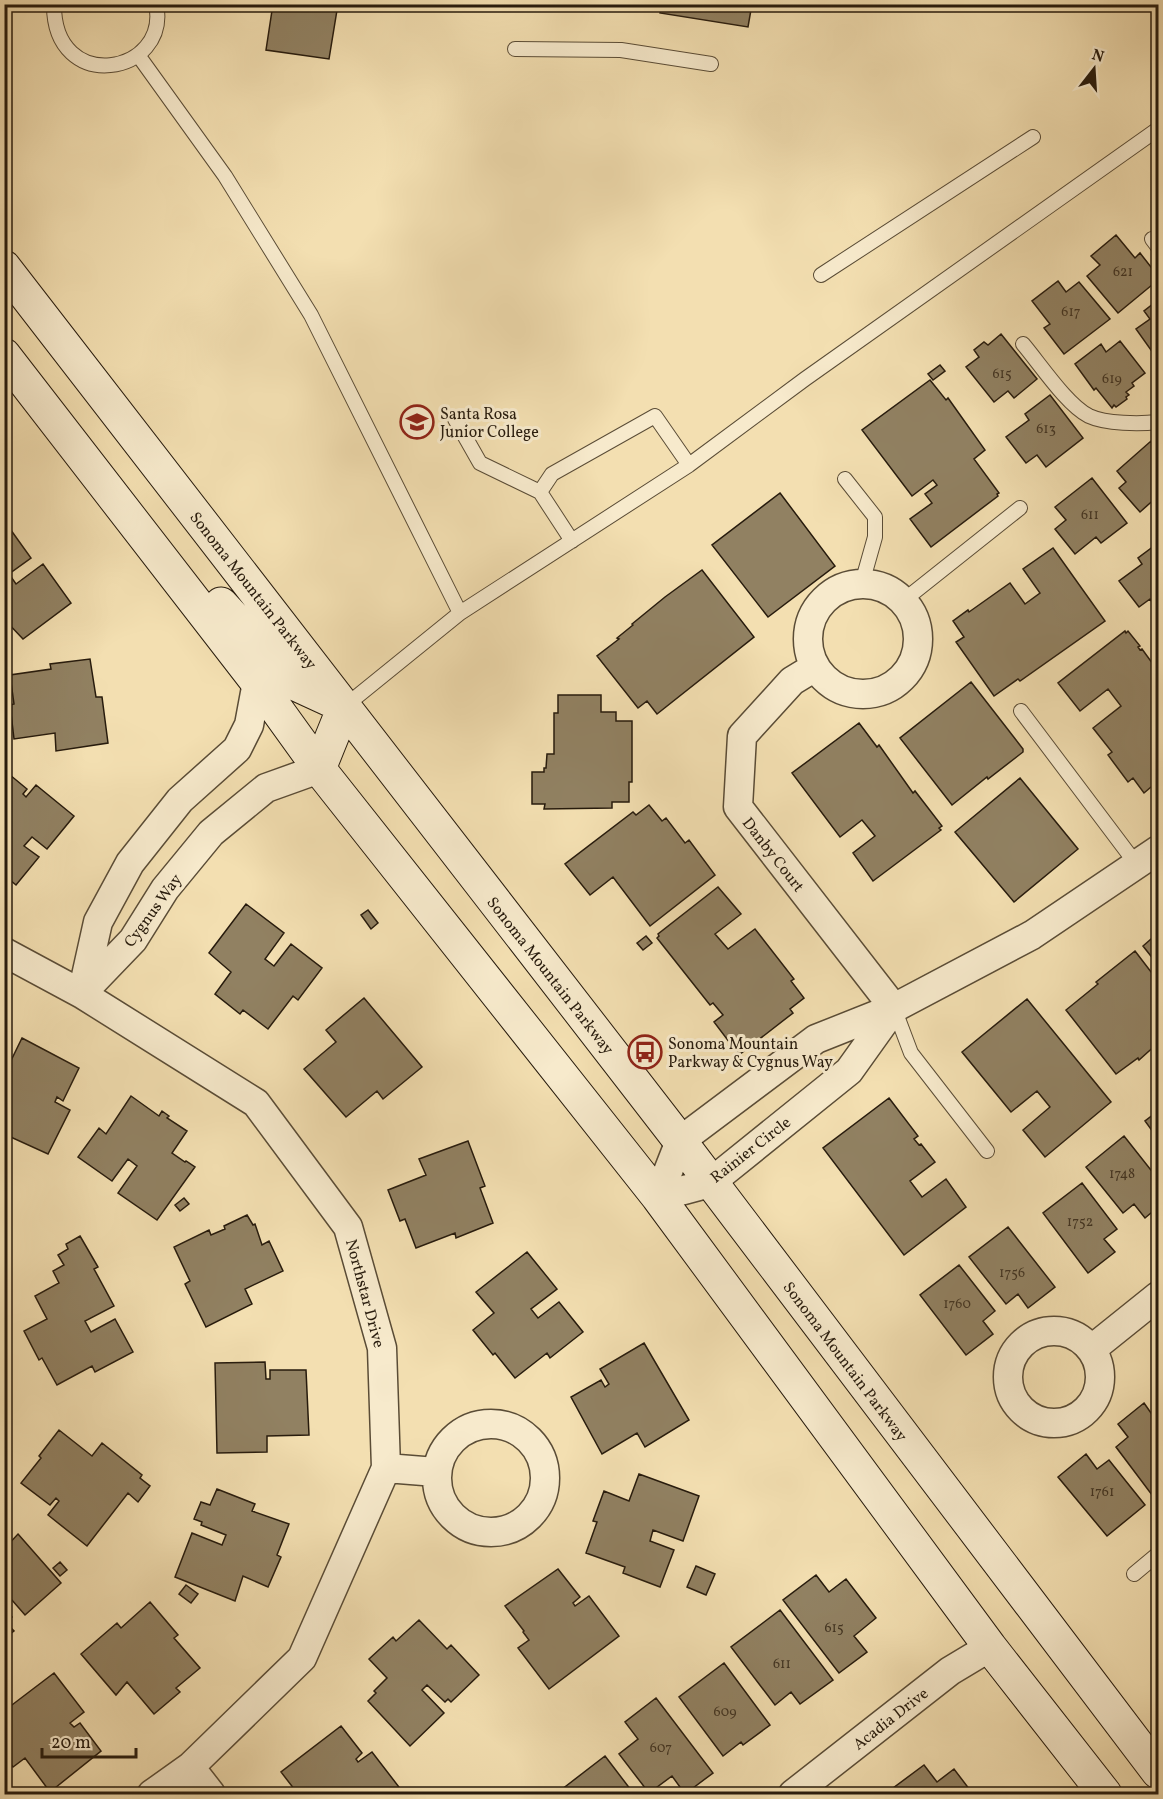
<svg xmlns="http://www.w3.org/2000/svg" width="1163" height="1799" viewBox="0 0 1163 1799" font-family="Vollkorn,serif">
  <style>
    .building { fill: #918162; stroke: #271b0d; stroke-width: 1.5 }
    .lines { fill: none; stroke-linecap: round; stroke-linejoin: round }
    .service-casing { stroke: #5a4c36; stroke-width: 16 }
    .minor-casing { stroke: #5a4c36; stroke-width: 31 }
    .secondary-casing { stroke: #271b0d; stroke-width: 35 }
    .service { stroke: #f7eacc; stroke-width: 14 }
    .minor { stroke: #f7eacc; stroke-width: 28 }
    .secondary { stroke: #f7eacc; stroke-width: 33 }
    .labels { text-anchor: middle; stroke-width: 6; stroke-linejoin: round; paint-order: stroke }
    .number-label { font-size: 14px; fill: #423422 }
    .poi-label { font-size: 16px; fill: #271b0d; stroke: #f7eacc; text-anchor: start }
    .street-label { font-size: 16px; fill: #271b0d; stroke: #f7eacc }
  </style>
  <rect width="100%" height="100%" fill="#f3dfb1"/>
  <filter id="stains"><feTurbulence type="fractalNoise" baseFrequency=".00333" numOctaves="4"/><feColorMatrix values="0 0 0 0 .2 0 0 0 0 .09 0 0 0 0 .02 0 0 0 .5 -.17"/></filter>
  <radialGradient id="worn" r=".72"><stop offset=".6" stop-color="#630" stop-opacity="0"/><stop offset="1" stop-color="#630" stop-opacity=".3"/></radialGradient>
  <path class="building" d="M273,4H338L329,59L266,50Z
    M662,4H752L748,27L660,13Z
    M1116,235L1135,258L1140,253L1158,276V280L1118,313L1087,276L1100,265L1091,256Z
    M1058,281L1066,292L1079,282L1110,319L1064,354L1044,328L1050,324L1032,301Z
    M1158,300V360L1136,329L1150,319L1144,311Z
    M1001,334L1037,379L1014,398L1008,391L994,402L966,367L979,357L974,350L984,342L988,345Z
    M1120,341L1145,373L1132,383L1134,386L1126,392L1129,395L1126,397L1127,399L1116,407L1114,405L1112,408L1096,388L1094,390L1075,364L1101,344L1106,352Z
    M940,365L945,371L933,380L928,374Z
    M930,380L946,400L948,398L985,450L974,459L999,493L997,494L998,496L931,547L910,519L932,503L925,494L937,485L933,480L912,496L862,430Z
    M1050,395L1083,438L1046,467L1037,455L1026,463L1006,437L1029,420L1025,414Z
    M1151,441L1158,451V496L1140,512L1119,488L1126,482L1117,471Z
    M1092,478L1127,523L1101,543L1096,537L1075,554L1055,529L1066,520L1055,507Z
    M780,493L835,566L768,617L712,545Z
    M8,526L31,558L9,574L16,584L43,564L71,603L23,639L4,619V529Z
    M1158,543V611L1150,599L1139,607L1119,581L1142,564L1138,558Z
    M1053,548L1105,621L1020,681L1018,679L994,696L956,642L964,637L953,621L968,610L969,612L1010,583L1025,604L1040,593L1023,569Z
    M702,570L754,637L657,714L647,701L638,708L597,656L619,639L617,638L633,625L632,624L665,597Z
    M1125,631L1126,633L1128,631L1140,646L1138,647L1140,650L1142,649L1158,671V784L1157,782L1144,793L1133,778L1128,782L1108,755L1112,752L1093,728L1121,706L1108,689L1080,711L1058,683Z
    M90,659L96,697H102L108,743L56,751L55,733L14,739L10,705L14,704L10,675L51,669L50,664Z
    M971,682L1023,749V752L988,779L987,777L952,805L900,738Z
    M558,695H601V712H616V721H632V782H629V802H612V808L544,809L545,804H532V772H544V768H546L547,754H554V713H558Z
    M859,723L877,747L879,745L913,793L915,791L942,826L939,828L941,830L873,881L853,853L875,836L862,820L840,837L792,773Z
    M4,770L27,789L23,794L26,797L36,785L74,816L47,849L32,837L24,846L39,857L16,885L4,875Z
    M1020,778L1078,849L1014,902L955,832Z
    M649,805L662,821L666,818L685,843L689,840L715,875L650,926L613,877L590,895L565,864L633,812L636,815Z
    M718,887L741,914L715,934L728,949L755,929L794,979L791,981L804,998L790,1009L793,1013L739,1055L714,1022L723,1015L713,1003L710,1005L657,938L659,936L658,934Z
    M246,904L284,933L265,959L274,966L291,944L322,968L298,1000L293,996L268,1029L243,1010L240,1014L215,994L231,972L209,953Z
    M368,910L378,923L371,929L361,915Z
    M1158,933V965L1143,946Z
    M646,936L652,943L643,950L637,943Z
    M1135,951L1158,981V1043L1139,1060L1138,1058L1116,1074L1066,1010L1098,984L1096,982Z
    M364,998L422,1067L383,1099L377,1091L346,1117L304,1069L336,1042L326,1030Z
    M1027,999L1111,1102L1045,1157L1023,1130L1050,1107L1037,1091L1011,1112L962,1052Z
    M22,1038L79,1068L63,1101L57,1097L55,1102L70,1110L48,1154L4,1134V1075Z
    M131,1096L159,1116L162,1111L169,1116L167,1118L187,1131L172,1153L185,1162L186,1161L195,1167L157,1220L118,1193L137,1166L128,1159L112,1181L78,1157L99,1128L106,1134Z
    M889,1098L918,1136L914,1139L919,1145L921,1144L935,1162L910,1181L922,1197L946,1179L966,1207L904,1255L823,1148Z
    M1158,1111V1139L1145,1121Z
    M1124,1136L1158,1179V1207L1145,1218L1134,1204L1123,1213L1086,1167Z
    M468,1141L485,1186L480,1188L493,1223L456,1238L455,1233L416,1248L405,1219L400,1221L388,1190L426,1175L419,1159Z
    M1082,1183L1117,1229L1104,1239L1115,1252L1088,1273L1043,1213Z
    M184,1198L189,1204L180,1211L175,1205Z
    M247,1215L253,1225L255,1224L262,1245L269,1241L283,1271L245,1289L252,1304L206,1327L185,1284L190,1281L174,1247L209,1230L211,1235L225,1229L224,1226Z
    M1008,1227L1055,1287L1028,1308L1018,1294L1006,1304L969,1257Z
    M80,1236L98,1267L94,1269L114,1306L85,1321L91,1332L115,1319L133,1352L95,1372L92,1366L57,1385L42,1358L39,1360L24,1331L47,1319L35,1296L59,1283L53,1271L64,1265L58,1255L68,1249L66,1244Z
    M527,1252L557,1289L531,1309L538,1318L559,1302L583,1332L550,1358L547,1353L515,1378L495,1353L493,1355L473,1330L494,1313L476,1292Z
    M959,1265L995,1311L983,1321L993,1334L966,1355L920,1295Z
    M644,1343L689,1420L645,1447L637,1433L602,1454L571,1397L601,1380L605,1387L609,1384L600,1369Z
    M265,1362L266,1379H270V1370H306L309,1435L267,1436V1452L217,1453L215,1363Z
    M1144,1403L1158,1423V1490L1152,1495L1116,1447L1128,1437L1118,1424Z
    M59,1430L92,1456L102,1443L142,1475L140,1478L150,1486L138,1502L128,1493L87,1546L48,1515L59,1501L56,1498L50,1505L21,1483L41,1458L39,1456Z
    M1086,1454L1097,1469L1109,1460L1145,1505L1107,1536L1058,1477Z
    M639,1474L699,1496L683,1541L653,1530L650,1541L674,1550L660,1587L623,1573L625,1567L586,1553L597,1522L593,1521L604,1491L629,1501Z
    M217,1489L255,1504L252,1511L289,1524L277,1555L281,1557L268,1587L243,1576L235,1601L175,1577L192,1533L222,1545L226,1535L201,1525L202,1522L194,1519L201,1502L210,1505Z
    M18,1534L61,1583L25,1615L4,1591V1549Z
    M60,1562L67,1570L60,1576L53,1568Z
    M696,1566L715,1574L706,1595L687,1587Z
    M558,1569L580,1597L573,1603L575,1606L589,1596L619,1636L549,1689L518,1648L529,1640L523,1632L524,1631L505,1606Z
    M816,1575L829,1592L846,1579L876,1618L854,1636L867,1652L839,1673L783,1600Z
    M186,1585L198,1594L191,1603L179,1594Z
    M150,1602L178,1635L174,1638L200,1668L176,1688L180,1692L154,1714L127,1682L116,1695L81,1654L117,1623L121,1628Z
    M4,1609L12,1617L6,1623L14,1631L4,1639Z
    M780,1610L833,1680L800,1704L791,1692L775,1705L731,1647Z
    M419,1620L447,1649L451,1645L479,1675L451,1702L448,1699L445,1702L427,1685L422,1690L444,1713L410,1746L368,1701L376,1693L374,1691L387,1678L369,1659L393,1637L396,1641Z
    M724,1663L770,1725L743,1745L741,1742L723,1756L679,1697Z
    M54,1673L84,1712L70,1723L74,1727L80,1723L101,1751L50,1792L25,1758L13,1767L4,1756V1711Z
    M656,1698L713,1773L685,1794L672,1776L649,1793L619,1754L638,1739L625,1722Z
    M341,1726L362,1753L356,1759L358,1762L372,1752L402,1791L398,1794H298L281,1772Z
    M605,1756L634,1794H558L557,1793Z
    M924,1765L937,1782L954,1769L973,1794H885Z"/>
  <g class="lines">
    <defs>
      <path id="service" d="M54,4C53,96 171,75 156,4
        M515,49L621,50L711,64
        M138,55L225,176L311,315L460,613
        M1152,239L1158,247
        M821,275L1033,137
        M1023,344C1040,364 1067,405 1089,416C1106,424 1140,424 1158,422
        M455,419L480,463L540,492L572,541
        M845,479L875,517V537L862,583
        M540,492L552,474L655,416L689,465
        M903,601L1020,508
        M344,707L460,613L689,465L805,379L1158,129
        M1021,711L1137,865
        M894,1008L911,1053L987,1151
        M1134,1574L1158,1554"/>
      <path id="minor" d="M808 639a55 55 0 1 1 110 0a55 55 0 1 1-110 0Z
        M815,667L792,681L742,736L738,807L894,1008
        M4,952L82,994L256,1103L348,1227L382,1348L386,1468L302,1658L190,1767L152,1794
        M83,992L133,940L165,889L211,833L266,788L319,769
        M82,994L98,922L130,863L180,800L237,749L249,725L257,682
        M658,1197L680,1141L816,1039L894,1008L1032,935L1158,850
        M658,1197L710,1183L849,1071L894,1008
        M1008 1377a46 46 0 1 1 92 0a46 46 0 1 1-92 0Z
        M1092,1349L1158,1296
        M437 1478a54 54 0 1 1 108 0a54 54 0 1 1-108 0Z
        M386,1468L436,1472
        M190,1767L211,1794
        M793,1794L950,1671L990,1647"/>
      <path id="secondary" d="M4,267L680,1141L1158,1772
        M4,355L257,682L324,775L658,1197L990,1647L1105,1794
        M221,604L274,661L287,680L337,703
        M319,769L344,707"/>
    </defs>
    <use href="#service" class="service-casing"/>
    <use href="#minor" class="minor-casing"/>
    <use href="#secondary" class="secondary-casing"/>
    <use href="#service" class="service"/>
    <use href="#minor" class="minor"/>
    <use href="#secondary" class="secondary"/>
  </g>
  <defs>
    <symbol id="university-ring" viewBox="-11 -11 22 22"><circle r="9.5" fill="#f7eacc" stroke="#8f2418" stroke-width="1.5"/><path d="M0-5L7-2L0 1L-7-2ZM-4 1L0 2.5L4 1V4Q0 6-4 4Z" fill="#8f2418"/></symbol>
    <symbol id="bus-ring" viewBox="-11 -11 22 22"><circle r="9.5" fill="#f7eacc" stroke="#8f2418" stroke-width="1.5"/><path d="M-5-6H5V4H4V6H2V4H-2V6H-4V4H-5ZM-3.5-4V0h7V-4ZM-3.5 1.2v1.5H-2V1.2ZM2 1.2v1.5H3.5V1.2Z" fill="#8f2418"/></symbol>
  </defs>
  <g fill-rule="evenodd">
    <use href="#university-ring" x="398" y="403" width="38" height="38"/>
    <use href="#bus-ring" x="626" y="1033" width="38" height="38"/>
  </g>
  <g class="labels">
    <g class="number-label">
      <text x="1123" y="276">621</text>
      <text x="1071" y="316">617</text>
      <text x="1002" y="378">615</text>
      <text x="1112" y="383">619</text>
      <text x="1046" y="433">613</text>
      <text x="1090" y="519">611</text>
      <text x="1122" y="1178">1748</text>
      <text x="1080" y="1226">1752</text>
      <text x="1012" y="1277">1756</text>
      <text x="957" y="1308">1760</text>
      <text x="1102" y="1496">1761</text>
      <text x="834" y="1632">615</text>
      <text x="782" y="1668">611</text>
      <text x="725" y="1716">609</text>
      <text x="661" y="1752">607</text>
    </g>
    <g class="poi-label">
      <text x="440" y="419">Santa Rosa<tspan x="440" dy="18">Junior College</tspan></text>
      <text x="668" y="1049">Sonoma Mountain<tspan x="668" dy="18">Parkway &amp; Cygnus Way</tspan></text>
    </g>
    <g class="street-label">
      <text transform="translate(254 590) rotate(52)" y="6">Sonoma Mountain Parkway</text>
      <text transform="translate(774 854) rotate(52)" y="6">Danby Court</text>
      <text transform="translate(152 910) rotate(-54)" y="6">Cygnus Way</text>
      <text transform="translate(551 975) rotate(52)" y="6">Sonoma Mountain Parkway</text>
      <text transform="translate(750 1149) rotate(-38)" y="6">Rainier Circle</text>
      <text transform="translate(366 1293) rotate(75)" y="6">Northstar Drive</text>
      <text transform="translate(846 1361) rotate(53)" y="6">Sonoma Mountain Parkway</text>
      <text transform="translate(890 1718) rotate(-38)" y="6">Acadia Drive</text>
    </g>
  </g>
  <rect width="1163" height="1799" fill="none" stroke="#f3dfb1" stroke-width="24"/>
  <rect x="6" y="6" width="1151" height="1787" fill="none" stroke="#271b0d" stroke-width="3"/>
  <rect x="12" y="12" width="1139" height="1775" fill="none" stroke="#271b0d" stroke-width="1.5"/>
  <g transform="translate(1094 69) rotate(17)" stroke="#f7eacc" stroke-width="4.5" paint-order="stroke">
  <path d="M0-4.5L10 22L0 15L-10 22Z" fill="#271b0d"/>
  <text y="-9" font-size="16" font-weight="bold" text-anchor="middle" fill="#271b0d">N</text>
  </g>
  <path d="M42 1748v9h94v-9" fill="none" stroke="#271b0d" stroke-width="3"/>
  <text x="51" y="1748" font-size="18" fill="#271b0d" stroke="#f7eacc" stroke-width="4.5" paint-order="stroke">20 m</text>
  <rect width="100%" height="100%" filter="url(#stains)"/>
  <rect width="100%" height="100%" fill="url(#worn)"/>
</svg>
